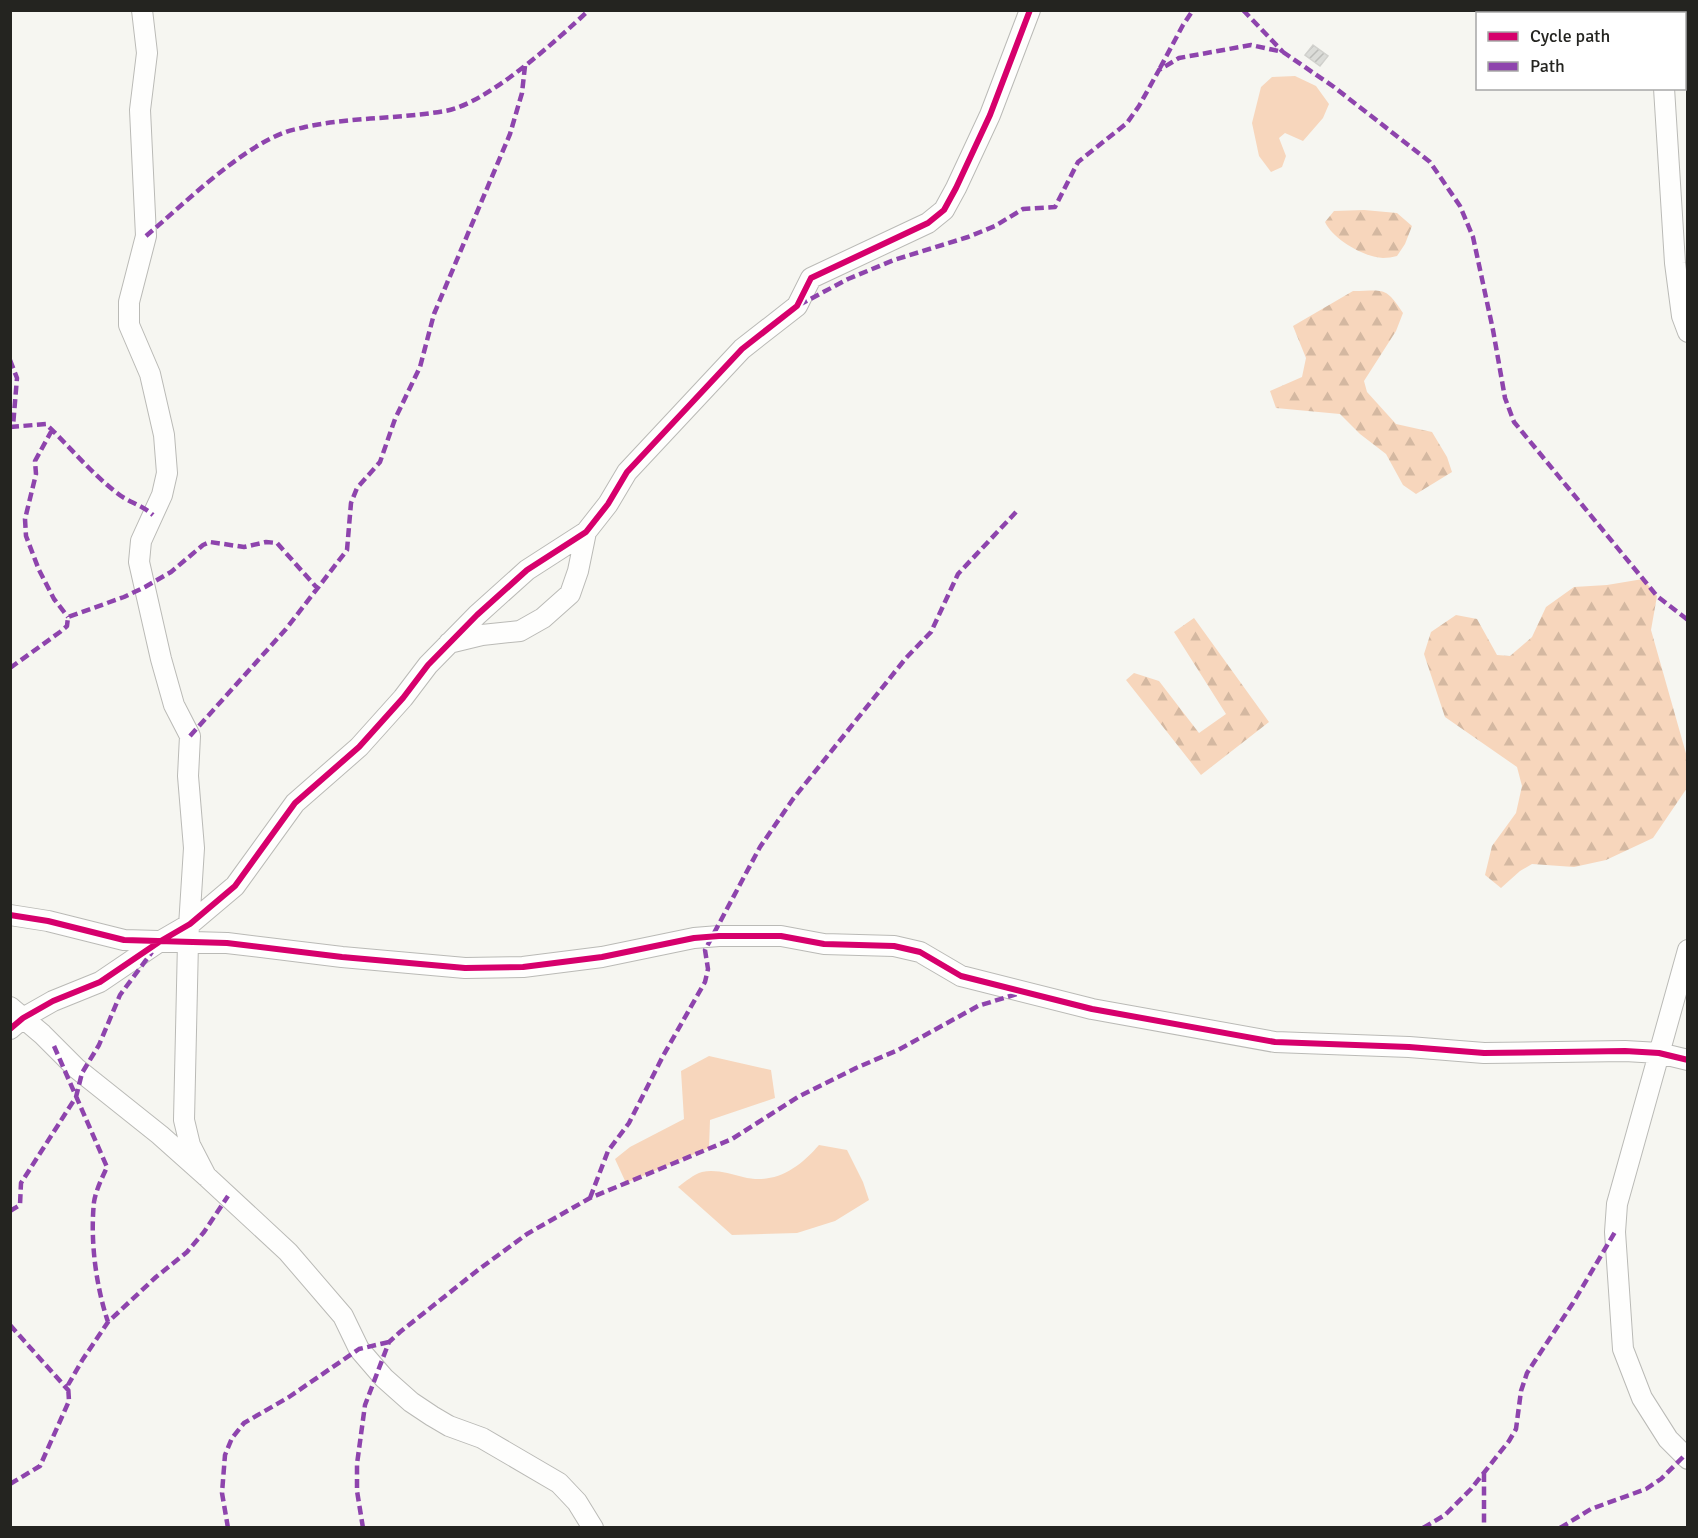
<svg xmlns="http://www.w3.org/2000/svg" width="1698" height="1538" viewBox="0 0 1698 1538" font-family="Signika,sans-serif">
  <style>
    .green { fill: #f7d6bc }
    .forest { fill: url(#forest-firs) }
    .building { fill: url(#building-hatch); stroke: #d1d1cd; stroke-width: 1.5 }
    .lines { fill: none; stroke-linecap: round; stroke-linejoin: round }
    .street-casing { stroke: #babab6; stroke-width: 22 }
    .street { stroke: #fefefd; stroke-width: 20 }
    .quiet { stroke: #8e44ad; stroke-width: 4.5; stroke-dasharray: 9 4.5; stroke-linecap: butt }
    .cycleway-casing { stroke: #fff; stroke-width: 10 }
    .cycleway { stroke: #d6006c; stroke-width: 6 }
  </style>
  <defs>
    <pattern id="forest-firs" width="22" height="20" patternUnits="userSpaceOnUse" patternTransform="scale(1.5)"><rect width="22" height="20" fill="#f7d6bc"/><path d="M5 1l3.5 6h-7zM16 11l3.5 6h-7z" fill="#d4b8a1"/></pattern>
    <pattern id="building-hatch" width="6" height="6" patternUnits="userSpaceOnUse" patternTransform="scale(1.5)"><rect width="6" height="6" fill="#dbdcd8"/><path d="M-1 1l2-2M0 6l6-6M5 7l2-2" fill="none" stroke="#bcbdb9"/></pattern>
  </defs>
  <rect width="100%" height="100%" fill="#f6f6f1"/>
  <path class="green" d="M1295,76L1316,86L1329,104L1323,118L1303,141L1285,133L1279,138L1286,156L1282,167L1271,172L1259,156L1252,123L1261,87L1272,77Z
    M709,1056L771,1070L775,1098L710,1120L709,1148L626,1183L615,1159L630,1147L684,1119L681,1071Z
    M819,1145L847,1150L863,1182L869,1200L835,1221L797,1233L732,1235L678,1187C685,1182 694,1174 702,1172C716,1169 730,1174 743,1177C775,1185 799,1168 819,1145Z"/>
  <path class="forest" d="M1636,10L1638,13L1556,14L1555,11Z
    M1364,210L1397,213L1412,226L1405,244L1397,256C1393,257 1387,258 1383,258C1363,257 1333,239 1325,222L1334,211Z
    M1353,291C1383,291 1385,285 1403,313L1396,331L1364,381L1367,392L1396,424L1432,432L1447,457L1452,472L1416,494L1403,485L1386,454L1360,434L1340,414L1276,408L1270,391L1302,377L1306,358L1293,326Z
    M1643,579L1657,596L1651,630L1687,757V788L1653,838L1606,860L1574,867L1532,864L1520,871L1501,888L1485,875L1492,846L1516,813L1522,786L1517,767L1445,717L1424,654L1431,632L1456,615L1477,619L1497,655L1510,656L1532,637L1546,607L1574,587L1607,585Z
    M1194,618L1269,722L1201,775L1126,680L1134,673L1159,681L1199,733L1226,714L1174,632Z"/>
  <path class="building" d="M1313,45L1328,56L1320,66L1305,55Z"/>
  <g class="lines">
    <defs>
      <path id="street" d="M142,10L147,53L140,110L146,236L129,302V325L150,374L164,435L167,473L162,495L141,541L139,562L161,659L174,705L190,736L188,776L194,848L188,942L184,1120L190,1145L206,1176
        M1651,10L1652,14
        M1664,88L1675,263L1682,316L1688,332
        M449,643L482,635L520,631L543,618L570,594L578,571L586,532
        M10,915L48,921L124,940L227,943L342,957L465,968L523,967L602,957L694,938L719,936H781L824,944L894,946L920,952L961,976L1092,1009L1275,1042L1409,1047L1484,1053L1625,1051L1659,1053L1688,1060
        M1688,950L1617,1204L1615,1232L1623,1349L1642,1398L1668,1439L1688,1459
        M10,1007L42,1034L76,1068L160,1135L206,1176L288,1252L343,1316L359,1349L384,1378L411,1402L432,1416L449,1426L482,1438L559,1483L577,1502L593,1528
        M10,1029L23,1018L53,1001L100,982L159,942L190,924L235,886L295,803L359,747L403,698L428,665L477,615L527,570L586,532L608,504L627,472L742,349L797,306L811,278L928,223L944,210L956,188L990,115L1030,10"/>
    </defs>
    <use href="#street" class="street-casing"/>
    <use href="#street" class="street"/>
    <path class="quiet" d="M1243,10L1283,52
      M1160,68L1183,25L1193,10
      M146,236C184,204 237,151 283,133C290,130 298,129 305,127C351,117 399,119 445,111C487,104 557,40 589,10
      M799,305L848,279L894,260L968,237L995,226L1023,209L1055,207L1078,162L1127,123L1139,106L1159,70L1179,58L1251,45L1283,52L1334,87L1430,162L1460,206L1473,237L1493,330L1505,398L1514,422L1657,596L1688,620
      M10,360L17,378L13,426
      M10,427L46,424C70,447 91,473 117,493C128,502 142,505 153,515
      M52,430L35,461L36,474L25,519L26,536L39,570L54,599L68,617
      M10,668L60,632L67,626L68,617L124,597L145,587L171,572L203,545L210,542L244,547L266,542L277,543L318,589
      M190,736L286,629L347,550L351,503L357,488L380,462L395,419L420,367L434,314L510,134L522,93L525,66
      M54,1046L107,1167C102,1178 96,1190 94,1202C90,1241 96,1286 108,1322
      M590,1198L608,1151L629,1123L663,1056L705,982L708,969L705,950L760,847L793,799L906,658L931,632L958,574L1016,512
      M10,1211L20,1205L21,1183L76,1097L82,1073L99,1045L120,995L152,952
      M10,1325L69,1391
      M1484,1473V1528
      M10,1484L40,1466L69,1401L68,1385L83,1359L108,1322L156,1277L187,1252L204,1232L228,1196
      M228,1528L222,1493L225,1455L232,1438L244,1423L289,1397L359,1349L389,1342
      M363,1528L357,1491V1464L365,1405L389,1342L400,1332L478,1270L527,1234L590,1198L732,1139L798,1097L856,1068L898,1050L978,1006L1020,993
      M1423,1528L1445,1515L1471,1489L1509,1441L1516,1429L1521,1391L1527,1373L1573,1303L1615,1232
      M1560,1528L1591,1509L1646,1489L1661,1479L1685,1455"/>
    <defs>
      <path id="cycleway" d="M10,915L48,921L124,940L227,943L342,957L465,968L523,967L602,957L694,938L719,936H781L824,944L894,946L920,952L961,976L1092,1009L1275,1042L1409,1047L1484,1053L1625,1051L1659,1053L1688,1060
        M10,1029L23,1018L53,1001L100,982L159,942L190,924L235,886L295,803L359,747L403,698L428,665L477,615L527,570L586,532L608,504L627,472L742,349L797,306L811,278L928,223L944,210L956,188L990,115L1030,10"/>
    </defs>
    <use href="#cycleway" class="cycleway-casing"/>
    <use href="#cycleway" class="cycleway"/>
  </g>
  <rect width="1698" height="1538" fill="none" stroke="#242420" stroke-width="24"/>
  <rect x="1476" y="12" width="210" height="78" fill="#ffffff" stroke="#a7a7a6" stroke-width="1.5"/>
  <rect x="1488" y="32" width="30" height="9" fill="#d6006c" stroke="#a7a7a6" stroke-width="1.5"/>
  <text x="1530" y="42" font-size="18" fill="#242420">Cycle path</text>
  <rect x="1488" y="62" width="30" height="9" fill="#8e44ad" stroke="#a7a7a6" stroke-width="1.5"/>
  <text x="1530" y="72" font-size="18" fill="#242420">Path</text>
</svg>
